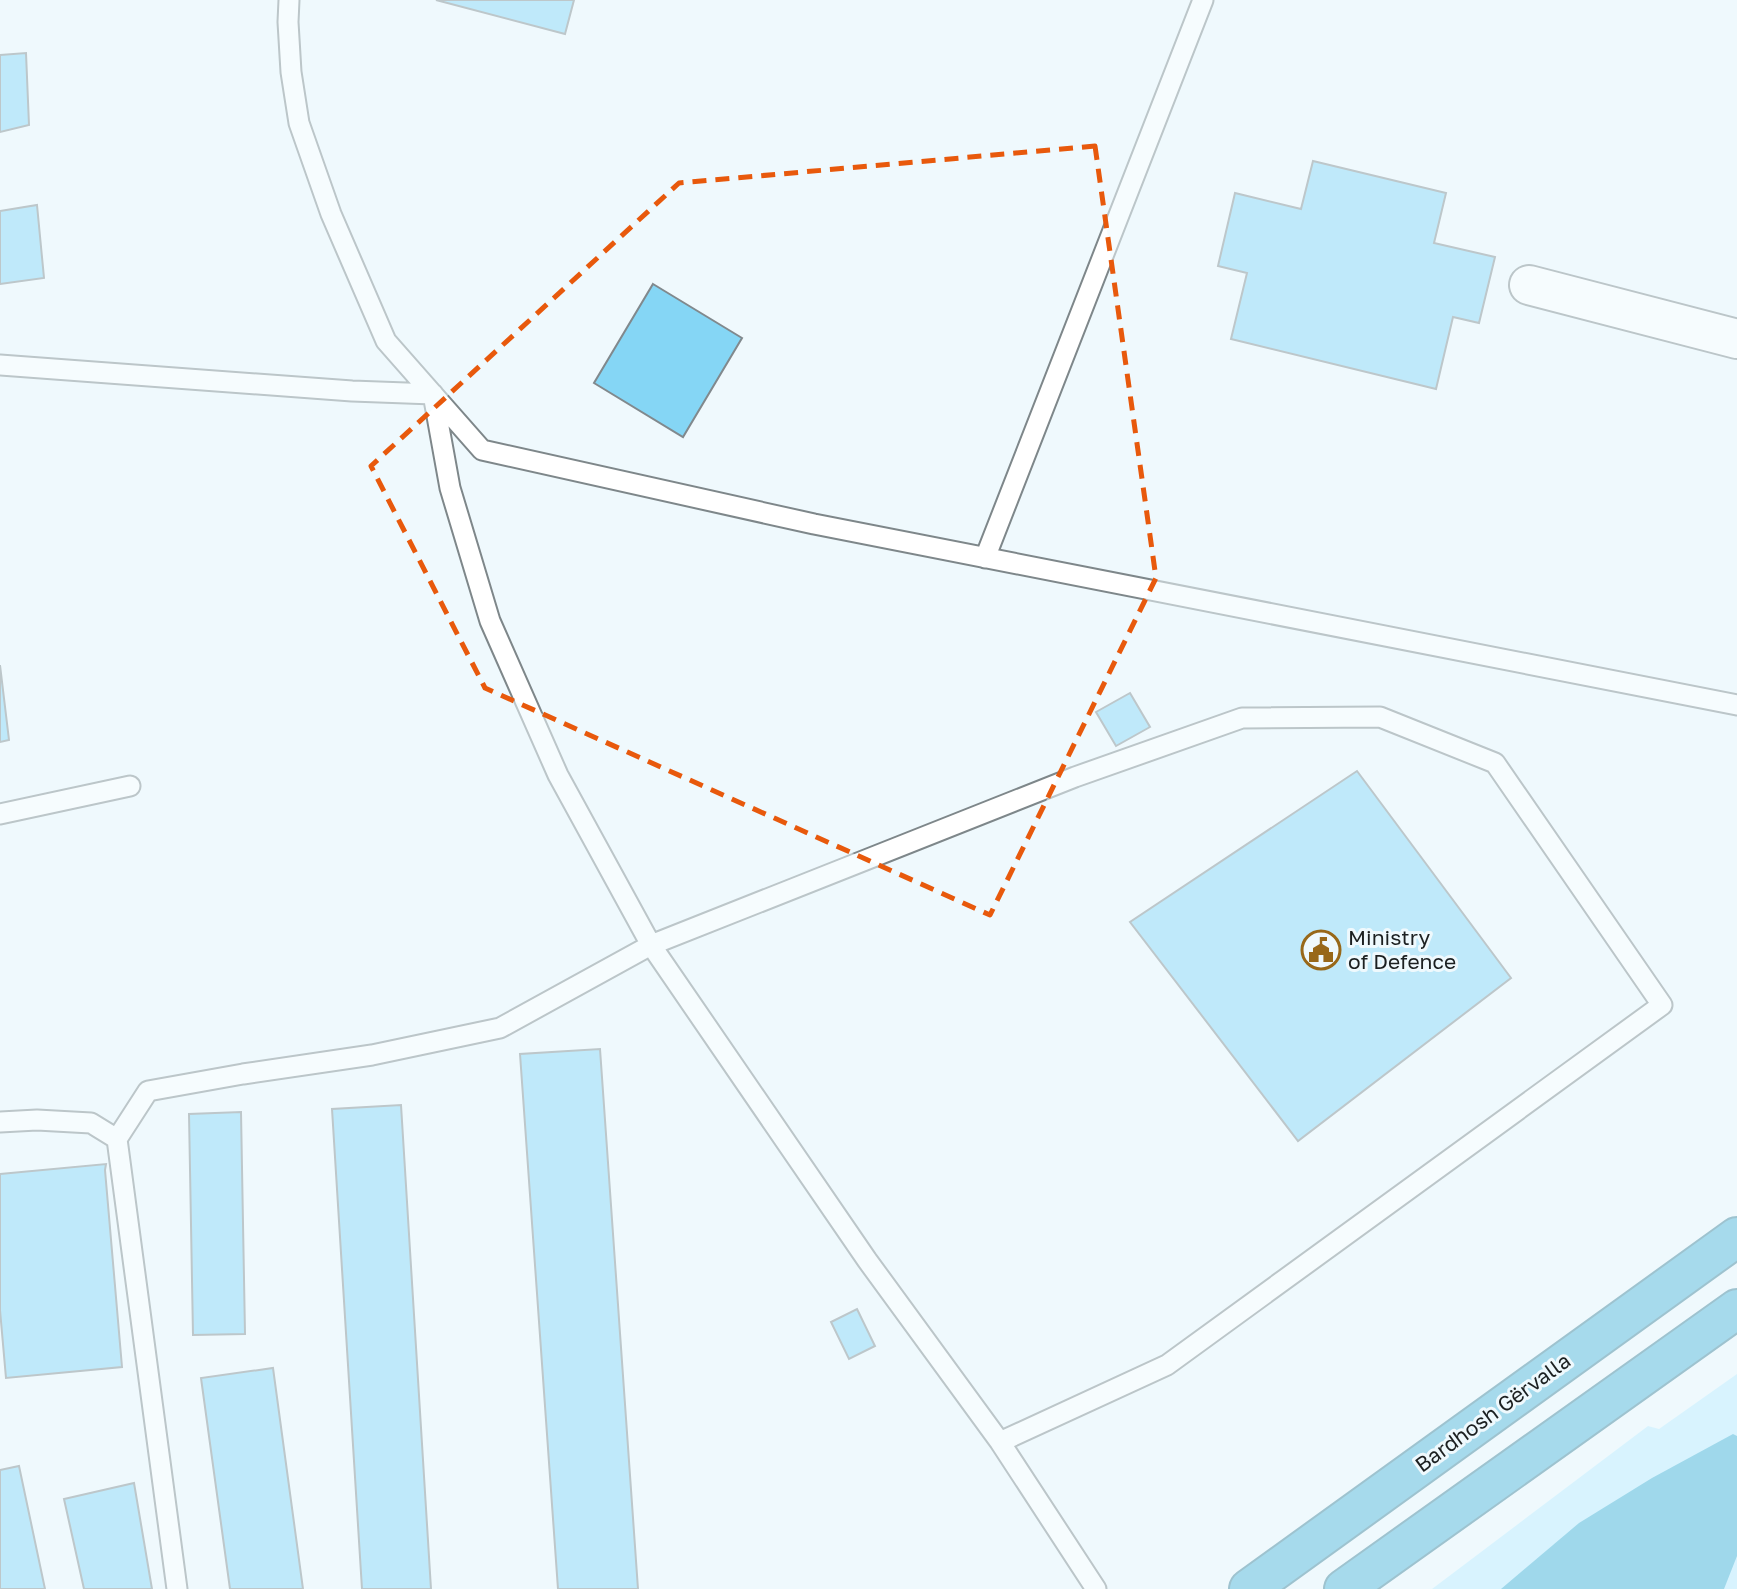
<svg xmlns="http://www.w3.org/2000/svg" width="1737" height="1589" viewBox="0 0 1737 1589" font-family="'Golos Text',sans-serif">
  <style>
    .green { fill: #bdecff }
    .water { fill: #3fafd5 }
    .building { fill: #85d6f5; stroke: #81898d; stroke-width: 2 }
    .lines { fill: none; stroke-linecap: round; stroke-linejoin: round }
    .lane-casing { stroke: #7e878a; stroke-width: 23 }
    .street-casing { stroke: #7e878a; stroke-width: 42 }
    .highway-casing { stroke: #3c8098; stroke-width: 42 }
    .lane { stroke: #fff; stroke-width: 19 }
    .street { stroke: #fff; stroke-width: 38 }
    .highway { stroke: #4eb4d8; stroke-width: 38 }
    .marked { fill: none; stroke: #e8590c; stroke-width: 5; stroke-dasharray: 14 9; stroke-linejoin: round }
    .labels { text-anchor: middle; stroke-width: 6; stroke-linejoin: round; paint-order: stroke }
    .poi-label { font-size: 21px; fill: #1c2021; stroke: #eff9fd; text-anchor: start }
    .street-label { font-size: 21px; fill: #1c2021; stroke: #eff9fd }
  </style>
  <rect width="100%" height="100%" fill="#eff9fd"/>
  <path class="green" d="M1737,1374V1589H1432L1648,1426L1659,1429Z"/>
  <path class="water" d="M1733,1434L1737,1436V1556L1724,1589H1501L1579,1523L1652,1478Z"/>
  <path class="building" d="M436,0H574L565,34Z
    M26,53L29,125L0,132V55Z
    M1313,161L1446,193L1434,243L1495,257L1479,323L1453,317L1436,389L1231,339L1247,273L1218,266L1235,193L1301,209Z
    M37,205L44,278L0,284V211Z
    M653,284L742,338L683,437L594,383Z
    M0,665L9,740L0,742Z
    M1130,693L1150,727L1116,746L1096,712Z
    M1357,771L1511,978L1298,1141L1130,922Z
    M600,1049L638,1589H558L520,1054Z
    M401,1105L431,1589H362L332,1109Z
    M241,1112L245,1334L193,1335L189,1114Z
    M106,1164L105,1170L122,1367L6,1378L0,1310V1174Z
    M857,1309L875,1346L849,1359L831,1322Z
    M273,1368L303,1589H230L201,1378Z
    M19,1466L45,1589H0V1470Z
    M134,1483L152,1589H84L64,1499Z"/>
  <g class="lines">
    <defs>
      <path id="lane" d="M289,0L288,22L291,72L299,123L331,214L386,341L482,450L814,524L1737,705
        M0,365L352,391L433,394L450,488L490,621L558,775L651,945L1075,777L1242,718L1380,717L1495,763L1662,1005L1167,1365L1000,1442
        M985,558L1203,0
        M0,814L130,786
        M0,1122L37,1120L91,1123L117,1139L177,1589
        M117,1139L148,1091L243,1074L372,1055L500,1028L651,945L867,1260L1000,1442L1096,1589"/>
      <path id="street" d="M1529,285L1737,339"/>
      <path id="highway" d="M1249,1589L1737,1237
        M1344,1589L1737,1309"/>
    </defs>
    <use href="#lane" class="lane-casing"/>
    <use href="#street" class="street-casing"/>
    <use href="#highway" class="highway-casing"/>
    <use href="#lane" class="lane"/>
    <use href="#street" class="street"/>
    <use href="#highway" class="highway"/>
  </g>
  <path d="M0 0H1737V1589H0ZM1095,146L1156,578L990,915L485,688L371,466L679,183Z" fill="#eff9fd" fill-opacity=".55" fill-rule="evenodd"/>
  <path class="marked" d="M1095,146L1156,578L990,915L485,688L371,466L679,183Z"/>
  <defs>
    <symbol id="civic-ring" viewBox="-11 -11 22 22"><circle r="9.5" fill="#eff9fd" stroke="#986819" stroke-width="1.5"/><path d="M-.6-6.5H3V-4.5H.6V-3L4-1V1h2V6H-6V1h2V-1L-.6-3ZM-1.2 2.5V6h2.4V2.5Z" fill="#986819"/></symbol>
  </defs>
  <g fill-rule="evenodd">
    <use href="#civic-ring" x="1299" y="928" width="44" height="44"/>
  </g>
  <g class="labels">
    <g class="poi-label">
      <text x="1348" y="945">Ministry<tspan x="1348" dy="24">of Defence</tspan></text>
    </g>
    <g class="street-label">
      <text transform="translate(1493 1413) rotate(-36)" y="7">Bardhosh Gërvalla</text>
    </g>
  </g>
</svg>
